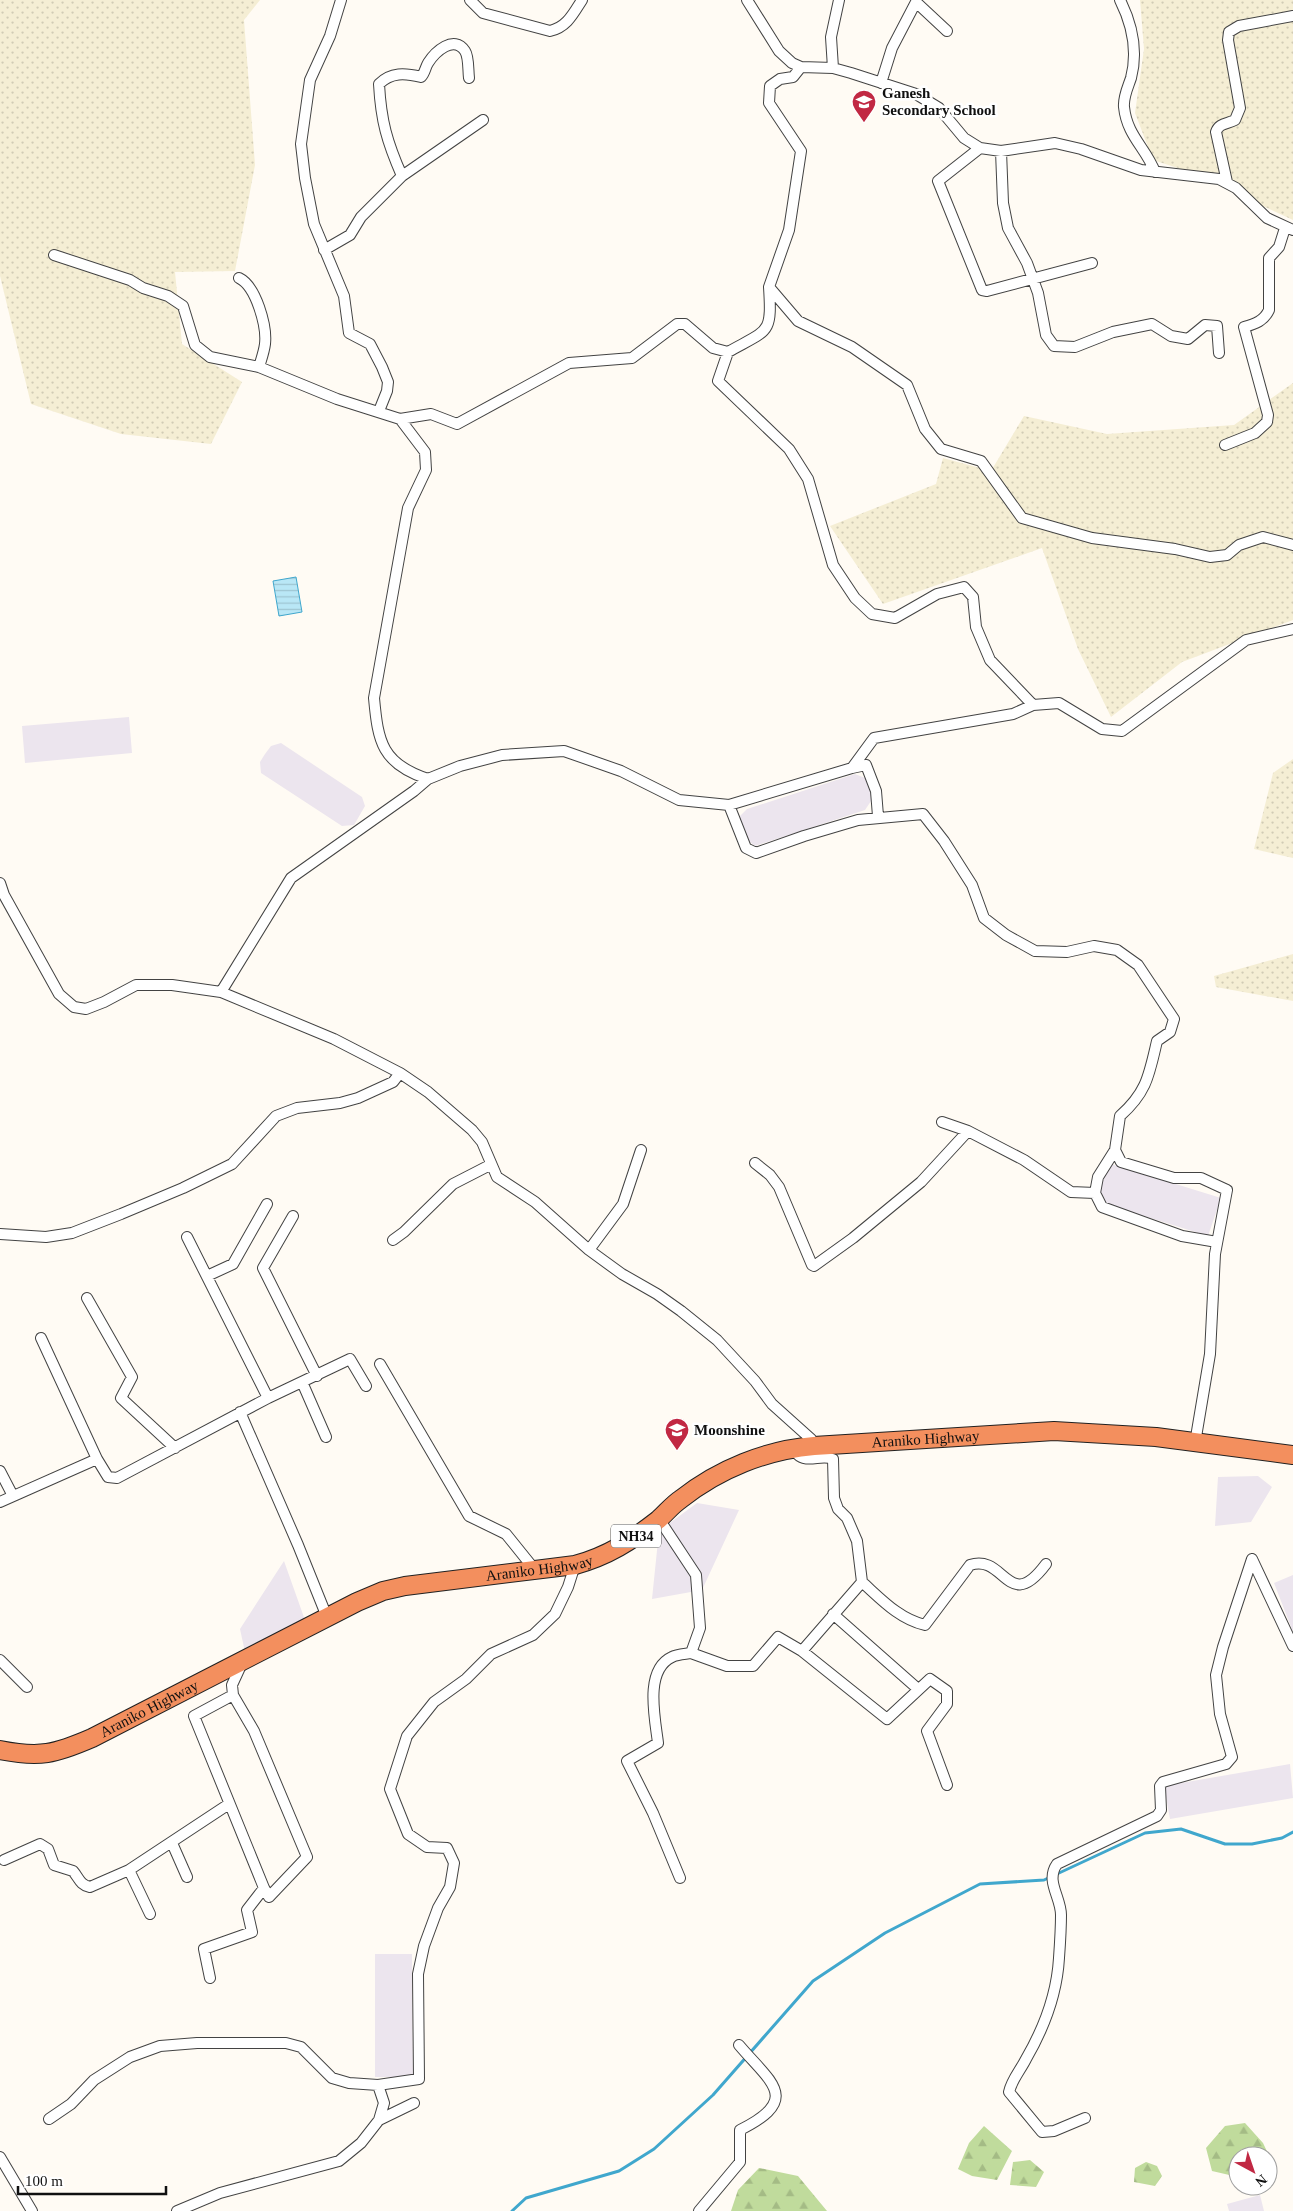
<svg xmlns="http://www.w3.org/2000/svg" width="1293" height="2211" viewBox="0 0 1293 2211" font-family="Georgia,serif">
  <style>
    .industrial { fill: #ece5ee }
    .farmland { fill: url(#farmland-dots) }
    .forest { fill: url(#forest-firs) }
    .water { fill: url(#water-rules); stroke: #40a7cd }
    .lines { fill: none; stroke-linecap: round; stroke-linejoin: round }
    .stream { stroke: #40a7cd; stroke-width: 3 }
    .street-casing { stroke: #434343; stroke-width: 12 }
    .highway-casing { stroke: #212121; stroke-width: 20 }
    .street { stroke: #fff; stroke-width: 10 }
    .highway { stroke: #f38f5e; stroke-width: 18 }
    .labels { text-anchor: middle; stroke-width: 5; stroke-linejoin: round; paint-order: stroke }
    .shield { fill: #fff; stroke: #585858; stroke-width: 1 }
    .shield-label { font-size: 14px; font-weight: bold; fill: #101010 }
    .poi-label { font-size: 15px; font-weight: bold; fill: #101010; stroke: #fff; text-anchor: start }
    .street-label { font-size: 15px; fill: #101010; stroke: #fff }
  </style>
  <defs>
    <pattern id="farmland-dots" width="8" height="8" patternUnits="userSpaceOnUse" patternTransform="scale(1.25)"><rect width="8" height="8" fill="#f5eed4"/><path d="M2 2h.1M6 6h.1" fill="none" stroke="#d1cbb5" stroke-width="1.8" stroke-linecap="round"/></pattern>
    <pattern id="forest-firs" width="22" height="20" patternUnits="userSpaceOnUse" patternTransform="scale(1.25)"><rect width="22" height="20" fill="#c0db9c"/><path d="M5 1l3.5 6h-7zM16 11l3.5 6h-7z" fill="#a4bb85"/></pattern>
    <pattern id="water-rules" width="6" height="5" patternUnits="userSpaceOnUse" patternTransform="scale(1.25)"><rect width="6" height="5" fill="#b9e7f6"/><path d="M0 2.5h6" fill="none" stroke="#9ec5d2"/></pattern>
  </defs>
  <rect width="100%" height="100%" fill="#fffbf4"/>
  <path class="industrial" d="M129,717L132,753L25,763L22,726Z
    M281,743L362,797L365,806L354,825L342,826L261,773L260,762L265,754L271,746Z
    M855,774L865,778L871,789V801L865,810L755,846L746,839L738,818L747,809Z
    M1108,1163L1221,1198L1208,1236L1096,1201Z
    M1258,1476L1272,1487L1251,1522L1215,1526L1218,1477Z
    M697,1503L739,1510L702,1590L652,1599L659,1531Z
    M284,1561L306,1623L245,1652L240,1629Z
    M1293,1575V1632L1274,1583Z
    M1290,1764L1293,1798L1170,1819L1164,1786Z
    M375,1954H412L413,2077H375Z
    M1260,2195L1264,2211H1229L1227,2204Z"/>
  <path class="farmland" d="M0,0H260L244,20L255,165L235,271L175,272L182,344L242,382L211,444L121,434L31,404L0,276Z
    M1140,0H1293V220L1193,173L1153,160L1135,113L1144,49Z
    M1293,383V620L1182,662L1111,717L1078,649L1042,548L883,604L830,526L936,484L943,458L991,471L1024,416L1107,434L1234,425Z
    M1293,759V858L1254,849L1273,773Z
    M1293,954V1001L1216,987L1214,976Z"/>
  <path class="forest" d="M1245,2123L1263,2143L1273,2164L1268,2184V2156H1238V2177L1212,2171L1206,2148L1225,2126Z
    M984,2126L1012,2151L997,2180L972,2176L958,2169L969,2143Z
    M1030,2160L1044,2172L1036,2187L1010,2185L1013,2162Z
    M1146,2162L1157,2166L1162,2176L1155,2186L1134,2182L1135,2168Z
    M759,2168L798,2176L827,2211H731L738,2190Z"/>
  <path class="water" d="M296,577L302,612L279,616L273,581Z"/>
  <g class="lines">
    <path class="stream" d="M512,2211L526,2198L619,2171L654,2149L713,2095L813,1981L885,1933L980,1884L1044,1880L1145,1833L1181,1829L1225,1844H1252L1282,1838L1293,1832"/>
    <defs>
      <path id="street" d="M341,0L330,36L310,80L301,144L305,178L314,224L344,296L349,333L370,344L382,367L388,382L387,391L379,411
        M470,0L483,13L550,31C567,27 573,14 582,0
        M747,0L779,51L792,63L801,67L833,68L851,73L916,94L939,108L964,138L980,148L1001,151L1055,143L1081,149L1141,170L1219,179L1236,188L1267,218L1293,230
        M1120,0C1132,24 1138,51 1131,78C1128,87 1123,97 1124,107C1127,136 1146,148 1155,172
        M801,67L793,77L780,79L770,86L769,103L801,151L789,230L769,287L798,321L852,347L907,385L925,429L941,449L981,461L1022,518L1092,538L1175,549L1210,557L1227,555L1239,545L1263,537L1293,545
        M833,68L831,37L839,0
        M881,83L892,48L916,2L947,31
        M980,148L938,181L982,290L987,291L1092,263
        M1001,151L1003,203L1008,228L1027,263L1038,293L1046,335L1054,346L1075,347L1113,332L1152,324L1171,336L1188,339L1205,325L1217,326L1219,353
        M402,176C387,142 381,121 379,84C391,72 405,73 421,77C425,73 425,68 428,63C435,52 454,34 465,51C469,57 468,70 469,78
        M1227,182L1216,132C1219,123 1227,124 1235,120L1240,108L1228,40L1229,32L1239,26L1293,16
        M324,250L350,235L361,217L402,176L483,120
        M54,255L130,280L143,288L168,296L183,306L195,345L210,357L259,367L337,399L400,419L431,414L457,424L569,363L632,358L677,324H685L713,348L728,352
        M239,278C256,286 267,326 265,344C264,352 261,360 259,367
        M769,287C772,335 769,329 728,352L718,381L789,449L808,479L833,565L855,598L872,614L895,618L937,594L964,587L973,597L976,627L990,660L1033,705L1059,703L1102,729L1122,731L1246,640L1293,629
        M400,419L425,452L426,470L408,508L374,698C378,742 382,764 428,779
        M1225,445L1255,433L1267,422L1268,415L1244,327C1255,324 1264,321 1269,310V258L1279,247L1285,228
        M852,768L874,738L1013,714L1033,705
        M729,805L746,848L756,853L804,836L858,820L923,814L944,841L972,885L984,918L1006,935L1035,951L1067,952L1094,946L1117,950L1138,965L1174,1019L1170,1032L1157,1041C1149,1075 1147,1092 1120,1116L1115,1150L1121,1162L1174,1178H1201L1227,1190L1215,1254L1210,1354L1195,1443
        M0,883L4,895L59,994L74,1007L86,1009L104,1002L136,985H172L221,992L334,1039L400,1073L428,1092L472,1130L482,1142L497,1177L535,1202L589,1250L622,1274L657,1294L681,1311L717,1340L755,1381L772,1404L811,1439L814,1446
        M221,992L291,878L414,791L428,779L460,766L502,755L564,751L621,771L679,800L729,805L852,768L866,765L876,791L878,816
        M942,1122L968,1131L1024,1160L1071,1192L1095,1193
        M1115,1150L1098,1177L1095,1193L1102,1207L1182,1236L1217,1242
        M755,1163L770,1175L779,1187L812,1265L814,1266L853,1238L921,1182L968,1131
        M293,1216L263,1268L317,1376
        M0,1234L46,1237L72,1233L121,1214L183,1188L232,1164L276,1116L297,1108L340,1103L358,1098L393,1082L400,1073
        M187,1237L268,1398
        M393,1240L404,1232L453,1184L490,1165
        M589,1250L623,1204L641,1150
        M207,1276L233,1264L267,1204
        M87,1298L132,1377L121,1398L175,1448
        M380,1364L469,1516L506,1534L535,1570
        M302,1382L326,1437
        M240,1412L298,1545L327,1617
        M797,1447V1454C807,1464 821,1454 833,1459L834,1498L838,1509L847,1518L857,1541L862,1582L802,1651
        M97,1459L108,1477L117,1478L268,1398L350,1359L366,1386
        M0,1471L13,1496
        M0,1502L97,1459L41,1338
        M659,1519L696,1575L700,1628L691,1653C685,1654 677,1654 672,1657C644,1670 655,1718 658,1743L627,1761L653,1813L680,1878
        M1252,1559L1293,1646
        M862,1582C881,1599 899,1619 925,1625L970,1565C1005,1553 1008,1615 1046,1564
        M833,1614L918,1689
        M691,1653L727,1666H753L778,1637L802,1651L887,1719L930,1679L947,1691V1704L927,1731L947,1785
        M0,1660L27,1687
        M243,1661L232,1685L233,1695L194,1716L264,1888
        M172,1843L187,1877
        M4,1860L40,1844L48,1849L54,1865L73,1871C79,1878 80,1885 90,1887L129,1870L229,1804
        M129,1870L150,1914
        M210,1978L204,1949L252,1932L247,1910L264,1888L269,1897L307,1857L254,1731L233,1695
        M1085,2118L1054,2131L1042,2132L1009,2092C1012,2079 1020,2071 1026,2059C1044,2028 1057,1993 1059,1958C1060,1944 1061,1929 1061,1915C1061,1897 1045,1881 1057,1864L1157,1816L1161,1810L1160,1786L1163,1782L1226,1764L1232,1757L1220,1714L1216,1675L1223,1647L1252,1559
        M49,2119L71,2104L94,2080L130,2057L160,2046L197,2043H286L301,2047L332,2078L349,2083L378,2085
        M379,2120L384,2103L378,2085L419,2079L418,1974L424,1946L438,1908L450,1887L454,1863L447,1848L427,1847L408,1834L390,1789L407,1736L434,1702L466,1679L491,1654L533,1635L555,1614L568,1587L575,1565
        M0,2157L32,2211
        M177,2211L220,2193L339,2161L361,2143L379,2120L414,2103
        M699,2211L740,2162V2130C802,2099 771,2083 739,2045"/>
      <g id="highway">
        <path id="s1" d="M0,1750C40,1758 55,1754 92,1738L357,1602L383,1591L405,1586L575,1565C608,1556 631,1541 658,1520C666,1513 672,1505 681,1499C719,1469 766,1450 814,1446L1054,1431L1156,1437L1293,1455"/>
      </g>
    </defs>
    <use href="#street" class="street-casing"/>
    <use href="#highway" class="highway-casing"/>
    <use href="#street" class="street"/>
    <use href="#highway" class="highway"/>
  </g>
  <defs>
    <symbol id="school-pin" viewBox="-11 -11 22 30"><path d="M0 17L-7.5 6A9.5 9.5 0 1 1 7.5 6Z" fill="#c12843" stroke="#fff"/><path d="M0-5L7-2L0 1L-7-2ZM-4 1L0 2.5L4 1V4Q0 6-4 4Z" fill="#fff"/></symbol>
  </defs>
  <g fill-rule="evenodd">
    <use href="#school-pin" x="850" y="88" width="28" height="38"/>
    <use href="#school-pin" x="663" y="1416" width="28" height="38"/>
  </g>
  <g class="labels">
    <rect class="shield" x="611" y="1524.5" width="50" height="23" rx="4"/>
    <g class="shield-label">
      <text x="636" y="1541">NH34</text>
    </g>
    <g class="poi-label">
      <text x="882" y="98">Ganesh<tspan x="882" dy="17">Secondary School</tspan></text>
      <text x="694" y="1435">Moonshine</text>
    </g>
    <g class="street-label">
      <text dy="5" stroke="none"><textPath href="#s1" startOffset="998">Araniko Highway</textPath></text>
      <text dy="5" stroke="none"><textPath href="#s1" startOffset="579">Araniko Highway</textPath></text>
      <text dy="5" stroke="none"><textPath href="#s1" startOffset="159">Araniko Highway</textPath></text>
    </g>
  </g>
  <g transform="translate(1253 2171) rotate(140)"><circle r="24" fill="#ffffff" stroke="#9f9f9f"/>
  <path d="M0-4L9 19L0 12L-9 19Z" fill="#c12843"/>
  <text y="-8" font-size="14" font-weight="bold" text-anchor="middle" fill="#101010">N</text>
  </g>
  <path d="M18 2186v8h148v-8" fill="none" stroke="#101010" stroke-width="2.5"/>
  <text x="25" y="2186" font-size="15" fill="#101010" stroke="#ffffff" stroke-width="4" paint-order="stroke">100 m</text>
</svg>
